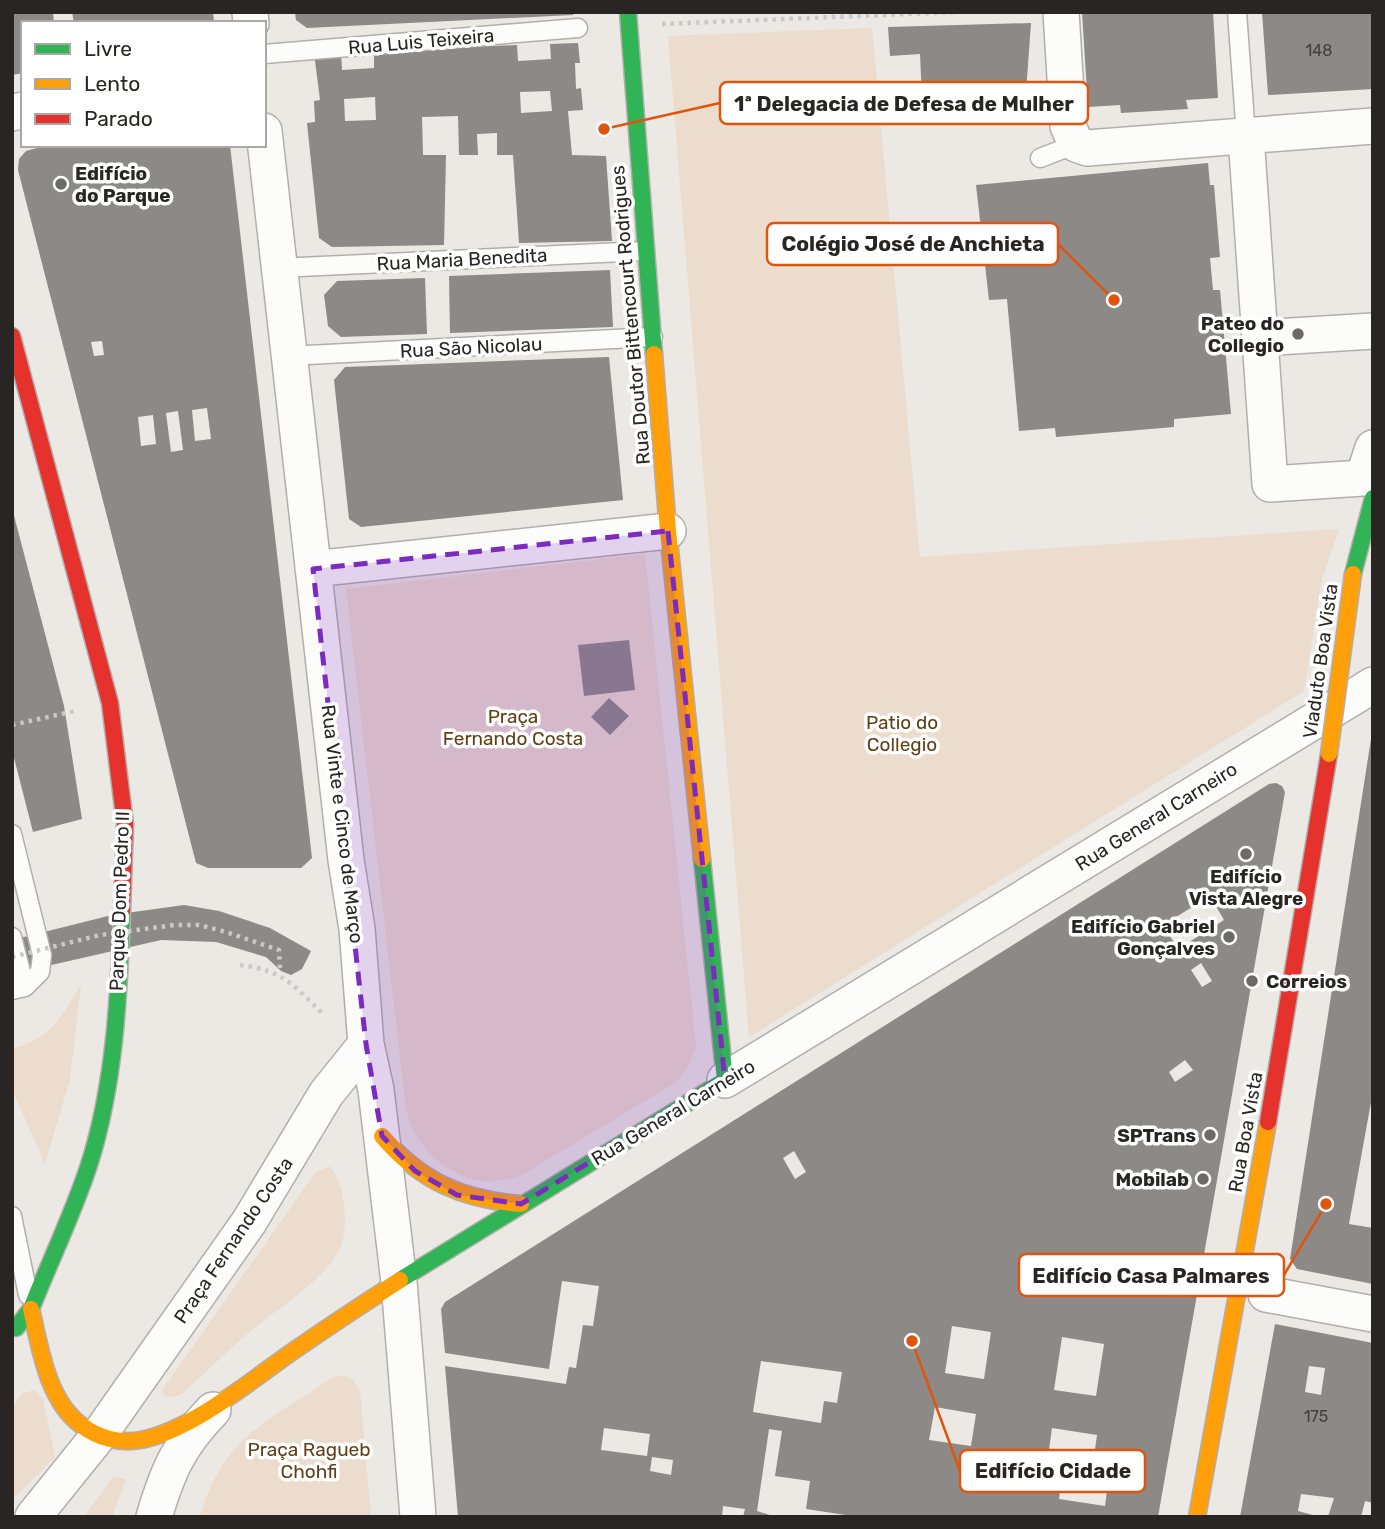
<svg xmlns="http://www.w3.org/2000/svg" width="1385" height="1529" viewBox="0 0 1385 1529" font-family="Rubik,sans-serif">
  <style>
    .green { fill: #ebdccd }
    .building { fill: #8c8986; fill-rule: evenodd }
    .lines { fill: none; stroke-linecap: round; stroke-linejoin: round }
    .lane-casing { stroke: #b2afab; stroke-width: 21 }
    .street-casing { stroke: #b2afab; stroke-width: 38 }
    .fast-casing { stroke: #b2afab; stroke-width: 19 }
    .slow-casing { stroke: #b2afab; stroke-width: 19 }
    .jam-casing { stroke: #b2afab; stroke-width: 19 }
    .path { stroke: #cac9c7; stroke-width: 4.5; stroke-dasharray: 3.5 5; stroke-linecap: butt }
    .lane { stroke: #fcfcfb; stroke-width: 18 }
    .street { stroke: #fcfcfb; stroke-width: 35 }
    .fast { stroke: #30b455; stroke-width: 16 }
    .slow { stroke: #ff9f0a; stroke-width: 16 }
    .jam { stroke: #e5322d; stroke-width: 16 }
    .slow-bridge-casing { stroke: #b2afab; stroke-width: 19; stroke-linecap: butt }
    .path-bridge { stroke: #cac9c7; stroke-width: 4.5; stroke-dasharray: 3.5 5; stroke-linecap: butt }
    .slow-bridge { stroke: #ff9f0a; stroke-width: 16 }
    .marked { fill: #7b2cbf; fill-opacity: 0.2; stroke: #7b2cbf; stroke-width: 5; stroke-dasharray: 14 9; stroke-linejoin: round }
    .poi-dot { fill: #6d6966; stroke: #fff; stroke-width: 2.5 }
    .labels { text-anchor: middle; stroke-width: 7; stroke-linejoin: round; paint-order: stroke }
    .number-label { font-size: 16px; fill: #413e3b }
    .street-label { font-size: 19px; fill: #282522; stroke: #fff }
    .poi-label { font-size: 19px; font-weight: bold; fill: #282522; stroke: #fff; text-anchor: end }
    .park-label { font-size: 19px; fill: #623e14; stroke: #fff }
    .leader { fill: none; stroke: #de560d; stroke-width: 2.5 }
    .callout-dot { fill: #de560d; stroke: #fff; stroke-width: 2.5 }
    .callout { fill: #fff; stroke: #de560d; stroke-width: 2.5 }
    .callout-label { font-size: 21px; text-anchor: middle; font-weight: bold; fill: #282522 }
  </style>
  <rect width="100%" height="100%" fill="#ece8e3"/>
  <path class="green" d="M872,28L920,557L1339,529L1322,579L1304,691L749,1037L668,36Z
    M645,554L696,1046L688,1068L676,1082L524,1174C472,1197 419,1161 406,1110L346,589Z
    M81,985L70,1079L45,1164L12,1089V1049C52,1038 60,1018 81,985Z
    M329,1166C345,1182 348,1222 342,1243C331,1277 279,1307 253,1329C228,1350 205,1373 181,1395L170,1397L163,1395V1389L315,1173Z
    M343,1375L353,1380L360,1391L371,1517H200C223,1435 270,1421 333,1377Z
    M34,1390L43,1399L55,1457L12,1500V1410L21,1394Z
    M113,1477L126,1479L112,1517H84Z"/>
  <path class="building" d="M12,12H53L54,23H23V73L12,75Z
    M72,12H213L214,21L74,23Z
    M295,12H574L573,15L307,28L296,20Z
    M1082,12H1213L1218,98L1186,100L1188,109L1121,113L1120,105L1088,107Z
    M1262,12H1373V89L1268,95Z
    M1031,23L1026,92L922,98L920,54L890,56L888,27Z
    M578,43L580,63H575L576,89L581,88L583,110L568,111L572,155L606,156L612,241L519,243L513,155H497V133L477,134L478,155H459L458,116L422,117L423,155H446L444,245L332,247L319,238L307,123L315,122L314,101L320,100L314,53L341,52L342,70L374,68V51L517,45L518,61L551,59L550,44ZM550,91L552,111L521,113L520,92ZM375,97L376,120L345,121L344,99Z
    M48,145H230L312,858L301,868H208L196,863L18,170L19,159L26,151ZM102,341L104,355L94,356L91,342ZM207,408L211,439L195,441L192,410ZM178,411L183,450L171,452L166,413ZM153,415L156,444L141,446L138,417Z
    M1208,163L1210,185H1214L1220,257L1210,258L1213,290H1220L1231,414L1174,419V427L1056,437L1055,428L1019,431L1007,299L989,300L976,185Z
    M610,270L613,327L450,333L449,276Z
    M425,278L427,334L341,337L328,326L324,295L337,281Z
    M609,357L623,500L361,527L349,519L334,380L345,367Z
    M12,508L64,706L82,819L33,832L12,750Z
    M629,640L635,690L584,696L578,645Z
    M609,698L629,716L610,735L591,717Z
    M1371,739L1373,1091L1349,1224L1373,1228V1284L1297,1269L1290,1259Z
    M1276,783L1282,786L1285,792L1158,1517H859L806,1509L810,1481L775,1476L782,1431L769,1429L757,1511L776,1517H743L745,1509L723,1506L722,1517H458L445,1366L566,1384L569,1367L576,1368L583,1325L593,1326L599,1286L562,1281L549,1369L445,1353L441,1309L445,1302L1269,784ZM1210,896L1224,920L1178,949L1163,925ZM1201,963L1212,981L1202,987L1191,970ZM1185,1060L1193,1070L1175,1082L1169,1072ZM794,1151L806,1172L795,1179L783,1158ZM952,1326L991,1332L984,1379L945,1373ZM1062,1337L1104,1344L1096,1396L1054,1390ZM761,1361L842,1372L837,1403L824,1401L821,1423L753,1412ZM935,1407L976,1414L971,1446L929,1440ZM604,1428L650,1434L647,1456L601,1450ZM1052,1428L1097,1435L1093,1464L1110,1467L1105,1506L1059,1499L1064,1460L1048,1457ZM652,1457L673,1460L671,1475L650,1471Z
    M184,905L219,911L270,928L311,951L302,969L291,975L281,971L266,957L216,942L161,940L12,974V940L112,915Z
    M1275,1324L1373,1343V1503L1365,1501L1361,1517H1328L1334,1498L1301,1494L1298,1511L1320,1517H1240ZM1309,1366L1325,1368L1321,1395L1305,1392Z"/>
  <g class="lines">
    <defs>
      <path id="lane" d="M1237,12L1246,136
        M264,54L578,28
        M1040,158L1076,144
        M278,268L645,251
        M288,356L653,337
        M12,834L42,955L40,972L25,987L12,990
        M12,937L25,987
        M12,1216L28,1295"/>
      <path id="street" d="M250,12L251,23
        M1061,12L1068,126L1076,144L1087,148L1373,126
        M12,113L23,110
        M264,131L346,860L357,929L366,1044L376,1090L399,1282L418,1517
        M1246,136L1270,484L1363,478L1373,448
        M1260,338L1373,331
        M313,569L668,531
        M725,1080L1373,685
        M1266,1294L1373,1314
        M33,1517L99,1435L249,1222L326,1094L366,1044
        M154,1517C168,1470 179,1445 213,1410"/>
      <path id="fast" d="M628,12L654,354
        M1353,574L1373,498
        M400,1280L725,1080L702,859
        M16,1328L31,1309C50,1261 73,1214 89,1165C115,1084 119,994 122,910"/>
      <path id="slow" d="M654,354L668,531L702,859
        M382,1136C420,1181 463,1200 521,1204
        M31,1309C40,1347 47,1400 81,1425C98,1438 120,1444 141,1440C191,1430 248,1383 289,1354C325,1329 363,1304 400,1280
        M1197,1517L1268,1122"/>
      <path id="jam" d="M12,336L110,703L125,824L122,910
        M1268,1122L1329,754"/>
    </defs>
    <use href="#lane" class="lane-casing"/>
    <use href="#street" class="street-casing"/>
    <use href="#fast" class="fast-casing"/>
    <use href="#slow" class="slow-casing"/>
    <use href="#jam" class="jam-casing"/>
    <path class="path" d="M662,24L958,12
      M12,725L75,711
      M240,965C285,971 293,985 324,1015"/>
    <use href="#lane" class="lane"/>
    <use href="#street" class="street"/>
    <use href="#fast" class="fast"/>
    <use href="#slow" class="slow"/>
    <use href="#jam" class="jam"/>
    <defs>
      <path id="slow-bridge" d="M1329,754L1353,574"/>
    </defs>
    <use href="#slow-bridge" class="slow-bridge-casing"/>
    <path class="path-bridge" d="M12,957L100,935L174,925H199L226,932L279,950L280,969"/>
    <use href="#slow-bridge" class="slow-bridge"/>
  </g>
  <path class="marked" d="M668,531L725,1080L521,1204L457,1195L415,1171L382,1136L366,1044L313,569Z"/>
  <g class="poi-dot">
    <circle cx="61" cy="184" r="7"/>
    <circle cx="1298" cy="334" r="7"/>
    <circle cx="1246" cy="854" r="7"/>
    <circle cx="1229" cy="937" r="7"/>
    <circle cx="1252" cy="981" r="7"/>
    <circle cx="1210" cy="1135" r="7"/>
    <circle cx="1203" cy="1179" r="7"/>
  </g>
  <g class="labels">
    <g class="number-label">
      <text x="1319" y="56">148</text>
      <text x="1316" y="1422">175</text>
    </g>
    <g class="street-label">
      <text transform="translate(421 41) rotate(-5)" y="7">Rua Luis Teixeira</text>
      <text transform="translate(462 259) rotate(-3)" y="7">Rua Maria Benedita</text>
      <text transform="translate(630 315) rotate(-95)" y="7">Rua Doutor Bittencourt Rodrigues</text>
      <text transform="translate(471 347) rotate(-3)" y="7">Rua São Nicolau</text>
      <text transform="translate(1320 661) rotate(-82)" y="7">Viaduto Boa Vista</text>
      <text transform="translate(1156 816) rotate(-32)" y="7">Rua General Carneiro</text>
      <text transform="translate(343 824) rotate(83)" y="7">Rua Vinte e Cinco de Março</text>
      <text transform="translate(119 901) rotate(-88)" y="7">Parque Dom Pedro II</text>
      <text transform="translate(673 1112) rotate(-31)" y="7">Rua General Carneiro</text>
      <text transform="translate(1245 1132) rotate(-80)" y="7">Rua Boa Vista</text>
      <text transform="translate(233 1240) rotate(-56)" y="7">Praça Fernando Costa</text>
    </g>
    <g class="poi-label">
      <text x="75" y="180" text-anchor="start">Edifício<tspan x="75" dy="22">do Parque</tspan></text>
      <text x="1284" y="330">Pateo do<tspan x="1284" dy="22">Collegio</tspan></text>
      <text x="1246" y="883" text-anchor="middle">Edifício<tspan x="1246" dy="22">Vista Alegre</tspan></text>
      <text x="1215" y="933">Edifício Gabriel<tspan x="1215" dy="22">Gonçalves</tspan></text>
      <text x="1266" y="988" text-anchor="start">Correios</text>
      <text x="1196" y="1142">SPTrans</text>
      <text x="1189" y="1186">Mobilab</text>
    </g>
    <g class="park-label">
      <text x="513" y="723">Praça<tspan x="513" dy="22">Fernando Costa</tspan></text>
      <text x="902" y="729">Patio do<tspan x="902" dy="22">Collegio</tspan></text>
      <text x="309" y="1456">Praça Ragueb<tspan x="309" dy="22">Chohfi</tspan></text>
    </g>
  </g>
  <path class="leader" d="M604 129L720 103M1114 300L1058 244M1326 1204L1284 1275M912 1341L960 1471"/>
  <g class="callout-dot">
    <circle cx="604" cy="129" r="7"/>
    <circle cx="1114" cy="300" r="7"/>
    <circle cx="1326" cy="1204" r="7"/>
    <circle cx="912" cy="1341" r="7"/>
  </g>
  <g class="callout">
    <rect x="720" y="82" width="368" height="42" rx="7"/>
    <rect x="767" y="223" width="291" height="42" rx="7"/>
    <rect x="1019" y="1254" width="265" height="42" rx="7"/>
    <rect x="960" y="1450" width="185" height="42" rx="7"/>
  </g>
  <g class="callout-label">
    <text x="904" y="111">1ª Delegacia de Defesa de Mulher</text>
    <text x="913" y="251">Colégio José de Anchieta</text>
    <text x="1151" y="1283">Edifício Casa Palmares</text>
    <text x="1053" y="1478">Edifício Cidade</text>
  </g>
  <rect width="1385" height="1529" fill="none" stroke="#282522" stroke-width="28"/>
  <rect x="21" y="21" width="245" height="126" fill="#ffffff" stroke="#a9a8a7" stroke-width="2"/>
  <rect x="35" y="44" width="35" height="10" fill="#30b455" stroke="#a9a8a7" stroke-width="2"/>
  <text x="84" y="56" font-size="21" fill="#282522">Livre</text>
  <rect x="35" y="79" width="35" height="10" fill="#ff9f0a" stroke="#a9a8a7" stroke-width="2"/>
  <text x="84" y="91" font-size="21" fill="#282522">Lento</text>
  <rect x="35" y="114" width="35" height="10" fill="#e5322d" stroke="#a9a8a7" stroke-width="2"/>
  <text x="84" y="126" font-size="21" fill="#282522">Parado</text>
</svg>
